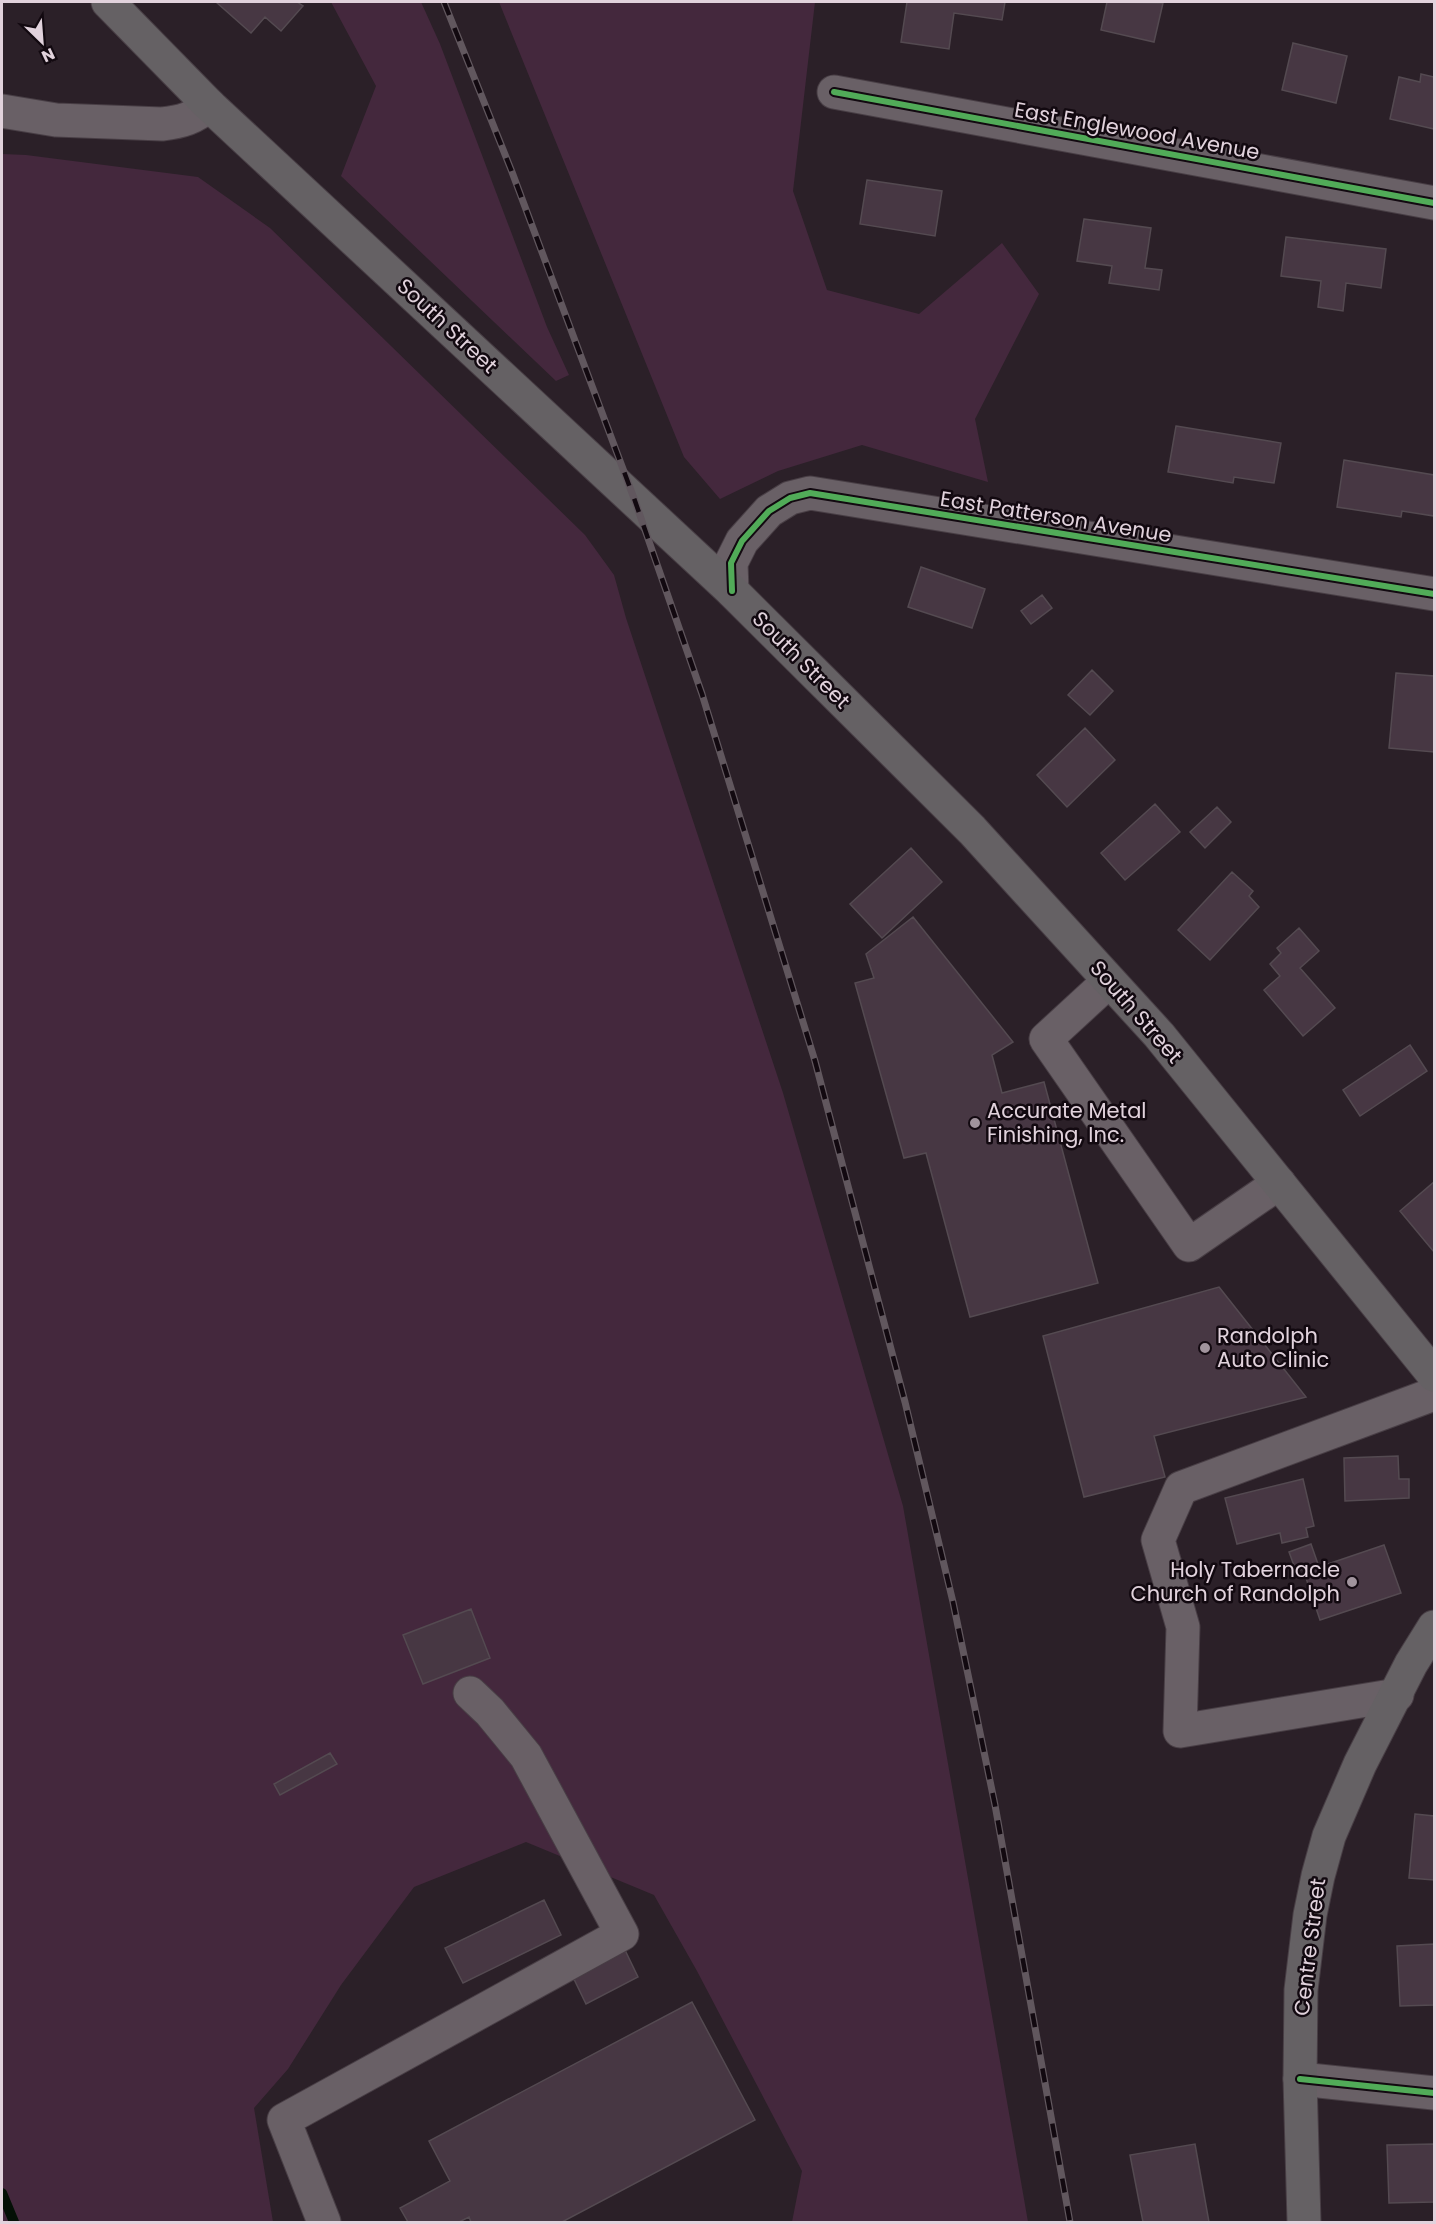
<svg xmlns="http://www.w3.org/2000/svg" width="1436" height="2224" viewBox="0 0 1436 2224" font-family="Poppins,sans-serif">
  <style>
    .green { fill: #44283d }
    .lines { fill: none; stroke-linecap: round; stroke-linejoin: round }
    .stream { stroke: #041006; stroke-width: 10 }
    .building { fill: #473743; stroke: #544a51; stroke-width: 1.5 }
    .minor-casing { stroke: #483e45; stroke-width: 35 }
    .major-casing { stroke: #483e45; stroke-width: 35 }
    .minor { stroke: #696066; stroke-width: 33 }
    .major { stroke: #656164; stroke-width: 33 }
    .rail-casing { stroke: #61575e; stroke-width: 7 }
    .rail { stroke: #120910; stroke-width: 4.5; stroke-dasharray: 14; stroke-linecap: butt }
    .cycleway-casing { stroke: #120910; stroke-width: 10 }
    .cycleway { stroke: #51ab58; stroke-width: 6 }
    .poi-dot { fill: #a1949d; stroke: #120910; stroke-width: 2 }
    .labels { text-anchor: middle; stroke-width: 5; stroke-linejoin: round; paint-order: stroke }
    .street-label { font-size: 21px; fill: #e1d2dc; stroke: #120910 }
    .poi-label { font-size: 21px; fill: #e1d2dc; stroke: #120910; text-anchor: start }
  </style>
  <rect width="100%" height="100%" fill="#2b2028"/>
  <path class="green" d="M331,2H421L440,44L547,327L569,375L556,381L341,176L376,86Z
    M499,2H815L793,191L827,290L919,314L1002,243L1039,294L975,419L988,482L862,445L778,471L720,499L684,457Z
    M2,154L26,155L198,177L270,228L585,535L614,575L626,618L783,1093L903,1506L1028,2222H792L802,2171L697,1971L654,1895L526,1842L414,1887L341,1985L288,2069L254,2108L273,2222H2Z"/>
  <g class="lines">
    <path class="stream" d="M2,2193L14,2222"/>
  </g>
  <path class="building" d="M216,2H297L303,6L281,31L265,17L251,33Z
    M907,2H1005L1002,20L954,13L949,49L901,42Z
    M1107,2L1163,3L1154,42L1101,30Z
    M1293,43L1347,56L1336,103L1282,90Z
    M1421,74L1434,77V129L1390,119L1399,77L1420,82Z
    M867,180L942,191L935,236L860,224Z
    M1084,219L1151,228L1145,268L1162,270L1159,290L1109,283L1112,266L1077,261Z
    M1286,237L1386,249L1381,288L1346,283L1343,311L1318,307L1321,281L1281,276Z
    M1176,426L1281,443L1274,483L1234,477L1233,483L1168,472Z
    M1344,460L1434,475V516L1402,511L1401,517L1337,507Z
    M921,567L985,589L972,628L908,607Z
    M1042,595L1052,608L1031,624L1021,611Z
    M1092,670L1113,691L1090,715L1068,695Z
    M1396,673L1434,676V752L1389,748Z
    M1085,728L1115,760L1067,807L1037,775Z
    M1155,804L1180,832L1125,880L1101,853Z
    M1217,807L1231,822L1205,848L1190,832Z
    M911,848L942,882L882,938L850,904Z
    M1232,872L1253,891L1249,896L1259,907L1210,960L1178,930Z
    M913,917L1013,1042L992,1055L1002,1093L1044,1082L1098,1283L970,1317L926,1153L904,1158L855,983L874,978L866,954Z
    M1299,928L1319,951L1300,968L1335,1008L1303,1036L1264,990L1280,976L1270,964L1281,953L1277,948Z
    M1410,1045L1427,1071L1360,1116L1343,1090Z
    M1434,1182V1252L1400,1211Z
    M1219,1287L1306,1397L1154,1436L1165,1477L1084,1497L1043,1336Z
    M1398,1456L1399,1479H1409V1498L1345,1501L1344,1458Z
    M1303,1479L1314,1526L1306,1528L1308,1537L1282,1543L1280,1533L1237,1544L1225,1498Z
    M1311,1544L1319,1567L1384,1545L1401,1593L1320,1620L1303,1569L1296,1571L1289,1552Z
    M471,1609L490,1658L423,1684L403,1635Z
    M330,1753L337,1764L280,1795L274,1784Z
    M1415,1814L1434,1816V1880L1409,1878Z
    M544,1900L561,1935L463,1983L445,1948Z
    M1434,1944V2005L1400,2006L1397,1946Z
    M624,1948L638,1977L586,2004L572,1975Z
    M692,2002L755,2120L562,2222H471L469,2217L459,2222H408L400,2208L450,2181L429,2141Z
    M1195,2144L1209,2222H1143L1130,2155Z
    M1434,2144V2202L1389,2203L1387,2145Z"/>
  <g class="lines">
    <defs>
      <path id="minor" d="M834,92L1434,203
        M2,111L56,120L162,124C181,122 195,118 209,105
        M732,591L731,563L742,541L769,511L790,498L810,493L1434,594
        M1109,981L1046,1039L1189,1245L1279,1183
        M1397,1695L1180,1731L1183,1627L1158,1540L1181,1488L1434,1394
        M1300,2079L1434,2093
        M324,2222L284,2120L622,1934L526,1756L490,1712L470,1693"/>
      <path id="major" d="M108,2L209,105L732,591L972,830L1159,1035L1434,1375
        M1304,2222L1300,2079L1301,1990L1310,1915L1318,1876L1329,1836L1360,1764L1411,1664L1434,1627"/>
    </defs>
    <use href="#minor" class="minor-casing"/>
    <use href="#major" class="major-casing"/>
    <use href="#minor" class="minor"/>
    <use href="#major" class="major"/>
    <defs>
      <path id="rail" d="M444,2L512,172L635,501L702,694L815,1061L905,1402L953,1602L995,1805L1070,2222"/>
    </defs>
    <use href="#rail" class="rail-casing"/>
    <use href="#rail" class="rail"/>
    <defs>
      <path id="cycleway" d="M834,92L1434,203
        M732,591L731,563L742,541L769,511L790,498L810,493L1434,594
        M1300,2079L1434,2093"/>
    </defs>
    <use href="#cycleway" class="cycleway-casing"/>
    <use href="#cycleway" class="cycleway"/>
  </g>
  <g class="poi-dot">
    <circle cx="975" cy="1123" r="6"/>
    <circle cx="1205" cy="1348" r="6"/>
    <circle cx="1352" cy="1582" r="6"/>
  </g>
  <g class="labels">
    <g class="street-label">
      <text transform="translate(1137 131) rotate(10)" y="7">East Englewood Avenue</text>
      <text transform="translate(447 326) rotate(43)" y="7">South Street</text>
      <text transform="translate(1056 517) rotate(9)" y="7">East Patterson Avenue</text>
      <text transform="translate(801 660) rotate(45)" y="7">South Street</text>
      <text transform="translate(1136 1012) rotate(49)" y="7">South Street</text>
      <text transform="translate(1310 1947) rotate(-83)" y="7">Centre Street</text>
    </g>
    <g class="poi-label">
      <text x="987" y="1118">Accurate Metal<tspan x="987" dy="24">Finishing, Inc.</tspan></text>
      <text x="1217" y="1343">Randolph<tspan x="1217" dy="24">Auto Clinic</tspan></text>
      <text x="1340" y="1577" text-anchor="end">Holy Tabernacle<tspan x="1340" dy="24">Church of Randolph</tspan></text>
    </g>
  </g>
  <rect width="1436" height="2224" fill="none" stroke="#e1d2dc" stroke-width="6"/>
  <g transform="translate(42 42) rotate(155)" stroke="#120910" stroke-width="4.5" paint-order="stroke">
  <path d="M0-4.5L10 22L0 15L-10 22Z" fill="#e1d2dc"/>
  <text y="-9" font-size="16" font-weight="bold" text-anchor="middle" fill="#e1d2dc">N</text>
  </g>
</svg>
